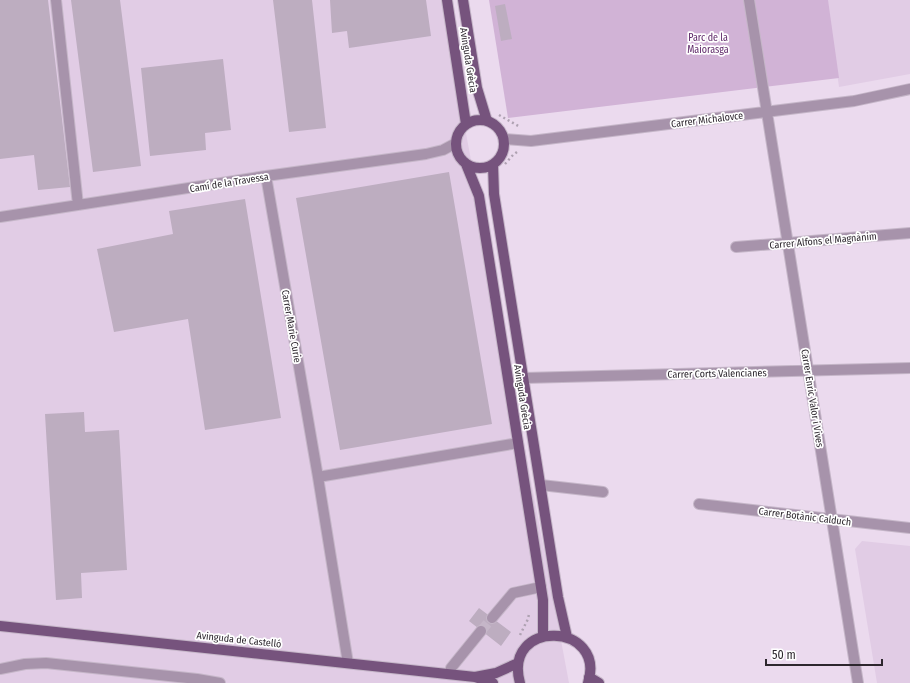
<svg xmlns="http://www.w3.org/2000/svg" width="910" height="683" viewBox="0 0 910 683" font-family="'Fira Sans Condensed',sans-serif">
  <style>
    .built { fill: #e1cce5 }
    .green { fill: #d1b3d6 }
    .building { fill: #bdadc0 }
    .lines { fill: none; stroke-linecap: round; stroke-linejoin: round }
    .minor-tunnel { stroke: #c5b6c8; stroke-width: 10; stroke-dasharray: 10 5; stroke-linecap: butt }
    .minor-casing { stroke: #c5b6c8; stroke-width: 12 }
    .major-casing { stroke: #c5b6c8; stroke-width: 12 }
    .path { stroke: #afa2b2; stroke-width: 2.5; stroke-dasharray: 2 3; stroke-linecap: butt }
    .minor { stroke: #a793ab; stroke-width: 10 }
    .major { stroke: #76537d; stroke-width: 10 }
    .labels { text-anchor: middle; stroke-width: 3.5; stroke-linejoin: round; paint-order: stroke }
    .park-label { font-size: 10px; fill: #5d2667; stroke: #fff }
    .street-label { font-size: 10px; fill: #2d272e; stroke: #fff }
  </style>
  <rect width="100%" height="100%" fill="#ebdaee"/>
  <path class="built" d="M0,0H441L569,683H0Z
    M827,0H910V74L839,87Z
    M862,541L910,546V683H877L855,549Z"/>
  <path class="green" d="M489,0H828L839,78L508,118Z"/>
  <path class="building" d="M0,0H48L70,187L38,190L34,155L0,159Z
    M71,0H120L141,166L93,172Z
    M273,0H312L326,128L289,132Z
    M330,0H426L431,36L349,48L347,31L332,33Z
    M505,4L512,39L501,41L495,6Z
    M223,59L231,130L205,133L206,150L150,156L141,68Z
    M449,172L492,424L340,450L296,198Z
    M245,199L281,418L205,430L188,319L114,332L97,249L173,234L169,211Z
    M84,412L85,432L119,430L127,570L81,573L82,598L56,600L45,414Z
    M479,608L511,632L501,646L469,621Z"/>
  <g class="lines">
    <path class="minor-tunnel" d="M481,631L492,618"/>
    <defs>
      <path id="minor" d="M56,0L78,205
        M749,0L858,683
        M504,139L531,141L854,101L910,89
        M266,176L318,477L348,663
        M0,217L266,176L426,154L443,150L456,143
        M736,247L910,233
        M524,378L910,368
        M318,477L518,443
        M541,485L603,492
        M699,504L910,528
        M492,618L513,593L541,587
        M0,669L25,664L46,663L197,679L220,683
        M450,674L451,668L481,631"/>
      <path id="major" d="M447,0L466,124
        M463,0L477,88L487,121
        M456 144a24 24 0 1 1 48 0a24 24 0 1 1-48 0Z
        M466,164L479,196L543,600V636
        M493,165L494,194L558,597L567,637
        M0,626L475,677L493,683
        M475,677L496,673L518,663
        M589,677L599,683
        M520,683C502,618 607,622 588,683"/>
    </defs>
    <use href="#minor" class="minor-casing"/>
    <use href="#major" class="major-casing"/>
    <path class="path" d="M499,115L520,127
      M505,164L513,155L517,152
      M520,635L528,619L529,614"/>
    <use href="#minor" class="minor"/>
    <use href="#major" class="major"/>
  </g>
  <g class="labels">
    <g class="park-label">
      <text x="708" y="41">Parc de la<tspan x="708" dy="12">Maiorasga</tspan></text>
    </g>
    <g class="street-label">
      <text transform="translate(469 60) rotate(81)" y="4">Avinguda Grècia</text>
      <text transform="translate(707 119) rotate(-7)" y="4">Carrer Michalovce</text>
      <text transform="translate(229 182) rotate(-9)" y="4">Camí de la Travessa</text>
      <text transform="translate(823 240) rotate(-5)" y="4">Carrer Alfons el Magnànim</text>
      <text transform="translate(292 326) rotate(80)" y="4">Carrer Marie Curie</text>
      <text transform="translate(717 373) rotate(-1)" y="4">Carrer Corts Valencianes</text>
      <text transform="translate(523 397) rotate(81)" y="4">Avinguda Grècia</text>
      <text transform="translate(813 398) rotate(81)" y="4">Carrer Enric Valor i Vives</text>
      <text transform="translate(805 516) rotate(7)" y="4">Carrer Botànic Calduch</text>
      <text transform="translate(239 639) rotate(6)" y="4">Avinguda de Castelló</text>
    </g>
  </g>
  <path d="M766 659v6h116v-6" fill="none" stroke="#2d272e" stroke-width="2"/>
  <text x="772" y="659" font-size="12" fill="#2d272e" stroke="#ffffff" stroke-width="3" paint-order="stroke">50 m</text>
</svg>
